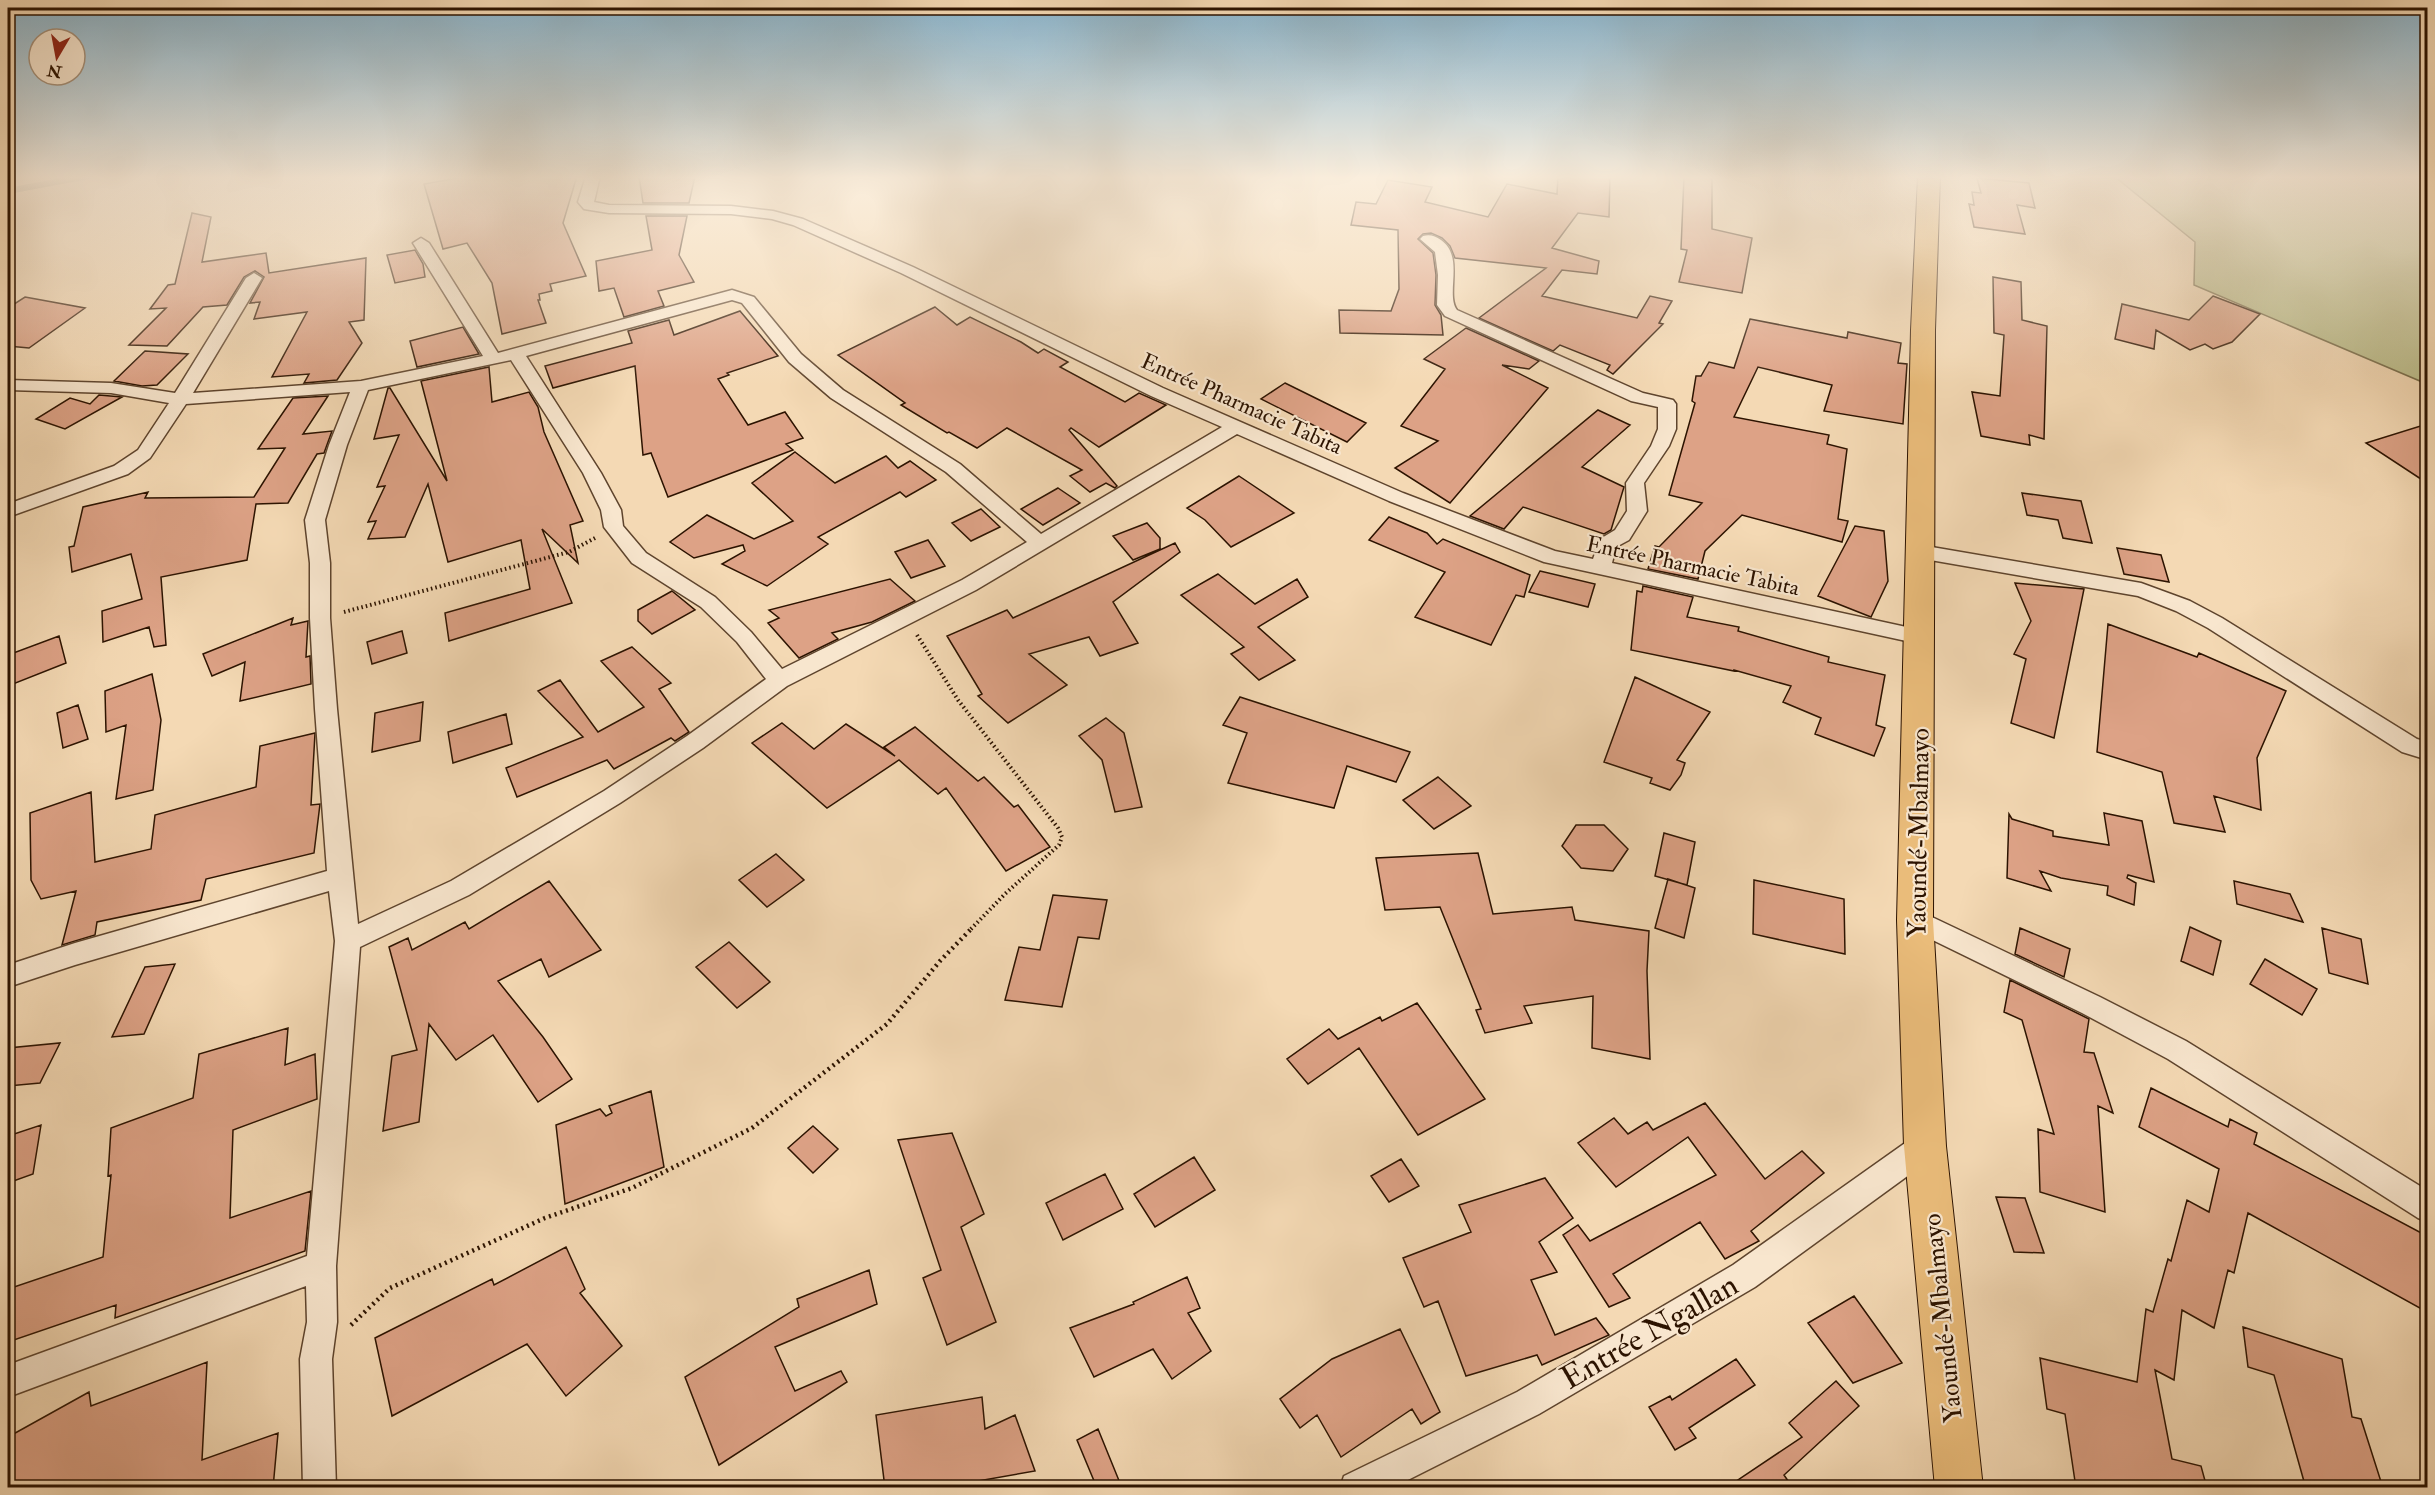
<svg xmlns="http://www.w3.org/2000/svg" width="2435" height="1495" viewBox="0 0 2435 1495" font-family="'IM FELL Double Pica',serif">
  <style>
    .green { fill: #bcbf8c; stroke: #746946; stroke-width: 1.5 }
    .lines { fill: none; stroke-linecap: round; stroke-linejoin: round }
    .stream { stroke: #6f7767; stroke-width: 6 }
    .building { fill: #dda286; stroke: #2c1300; stroke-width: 1.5 }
    .minor-casing { stroke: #5e442d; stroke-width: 3 }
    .trunk-casing { stroke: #2c1300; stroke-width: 2 }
    .path-far1 { stroke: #2c1300; stroke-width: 4; stroke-dasharray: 1.5 3; stroke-linecap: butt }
    .path { stroke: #2c1300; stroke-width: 4.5; stroke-dasharray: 2 4; stroke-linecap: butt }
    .minor { fill: #f8e6ce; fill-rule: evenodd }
    .trunk { fill: #eabc7a; fill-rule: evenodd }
    .labels { text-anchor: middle; stroke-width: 4.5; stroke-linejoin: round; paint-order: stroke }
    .far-street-label { font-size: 22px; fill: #2c1300; stroke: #f8e6ce }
    .street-label { font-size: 26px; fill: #2c1300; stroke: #f8e6ce }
    .near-street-label { font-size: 32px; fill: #2c1300; stroke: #f8e6ce }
  </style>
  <rect width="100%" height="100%" fill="#f4d9b4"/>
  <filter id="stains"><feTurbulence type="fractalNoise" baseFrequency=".00333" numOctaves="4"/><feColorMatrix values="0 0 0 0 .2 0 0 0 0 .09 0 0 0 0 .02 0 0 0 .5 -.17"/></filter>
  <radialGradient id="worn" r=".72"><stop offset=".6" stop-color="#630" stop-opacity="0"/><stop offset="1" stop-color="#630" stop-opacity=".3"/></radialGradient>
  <path class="green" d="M2114,176H2427V384L2194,285L2195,242Z"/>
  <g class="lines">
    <path class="stream" d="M8,191L88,176"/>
  </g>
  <path class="building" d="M469,176H577L563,223L586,276L550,284L552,291L539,294L540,300H538L546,323L502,334L492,283L467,243L443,249L424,184Z
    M639,176H695L689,203H643Z
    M1558,176H1610L1609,217L1578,213L1552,248L1599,261L1597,274L1562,270L1542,296L1637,318L1650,296L1672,301L1659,323L1663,324L1613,374L1607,370L1610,365L1560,345L1553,351L1479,318L1546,268L1455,258L1450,246L1442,238L1431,233L1423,234L1418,239L1433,253L1436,275L1435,305L1441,315L1443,335L1340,333L1339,310L1391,311L1399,289L1398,230L1351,225L1356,202L1376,204L1388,180L1432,187L1425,202L1488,217L1507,184L1557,194Z
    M1684,176H1712V229L1752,238L1742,293L1679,282L1687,250L1681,249Z
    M1977,178L2029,183L2035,208L2017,205L2025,234L1974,227L1969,204L1974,205L1972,192L1981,193Z
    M192,213L211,217L202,262L266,253L269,273L366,258L364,320L349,322L362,343L337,380L304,383L309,374L272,377L307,312L254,319L260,302L250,303L264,277L255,271L244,277L227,305L203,307L167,346L129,345L166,308L150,309L168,285L175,284Z
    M646,216H687L679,255L694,282L658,291L664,306L624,317L614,288L599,291L596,261L652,250Z
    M415,250L423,264L425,277L395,283L387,255Z
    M1993,277L2021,282L2022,320L2047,326L2044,439L2029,435L2030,445L1981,436L1972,392L2000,396L2004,335L1994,333Z
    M2213,296L2260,314L2232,342L2213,349L2205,344L2190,350L2156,330L2154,349L2115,339L2122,304L2189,320Z
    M25,297L85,308L29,348L8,346V308Z
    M935,307L957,325L970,317L1021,342L1038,353L1044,349L1068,362L1060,367L1125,402L1139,393L1166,405L1099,447L1071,428L1069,430L1117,486L1115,488L1106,483L1090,492L1070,476L1082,470L1007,428L977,448L949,432L947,433L901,405L905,403L838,355Z
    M740,311L778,356L727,373L729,375L718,379L748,425L785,412L803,438L786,444L793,450L668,497L651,453L643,455L635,366L553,388L545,366L632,343L628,331L669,320L674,335Z
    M1750,319L1847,338L1848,332L1901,343L1898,363L1907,364L1903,424L1824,411L1832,385L1758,367L1734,417L1829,435L1827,444L1847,449L1838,519L1848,521L1842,542L1742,515L1705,551L1698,579L1648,569L1655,546L1659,547L1702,503L1669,495L1695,403L1692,401L1696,376H1701L1709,362L1734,368Z
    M463,327L479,354L417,367L410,341Z
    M1466,328L1539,361L1529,369L1502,365L1548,388L1450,503L1395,468L1438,441L1401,426L1445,369L1424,359Z
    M145,351L188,354L157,385L142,386L114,381Z
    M489,367L492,402L529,392L538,407L544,432L583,521L570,525L578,563L542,529L572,603L449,641L445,613L530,589L521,540L448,562L428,484L405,537L368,539L376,521L368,522L385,486L377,487L399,435L374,439L388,388H390L447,481L421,381Z
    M1285,383L1366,423L1347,442L1261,399Z
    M99,395L122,397L65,429L36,419L70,398L90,404Z
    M328,396L303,434L332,431L324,453L317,454L288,503L256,504L247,560L161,577L166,645L154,647L149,627L103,642L102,611L142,599L131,554L72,572L69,547L74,546L83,507L148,492L145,498L254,497L285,448L258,449L293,398Z
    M1598,410L1630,425L1582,467L1624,487L1611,530L1604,534L1523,507L1504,529L1470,516Z
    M2427,424V483L2366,443Z
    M795,452L835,483L886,456L898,468L910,461L936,480L906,497L900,492L818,537L828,544L767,586L722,564L745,551L743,545L694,558L670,542L707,515L754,539L793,521L752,483Z
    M1239,476L1294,513L1231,547L1205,520L1187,508Z
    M1058,488L1080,503L1043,525L1021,509Z
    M2022,493L2081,501L2092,543L2063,538L2058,520L2027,515Z
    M981,509L1000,527L971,541L952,523Z
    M1389,517L1427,533L1437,544L1443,539L1530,575L1524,597L1516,595L1491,645L1415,617L1445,572L1369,540Z
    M1147,523L1160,538V549L1133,560L1113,536Z
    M1855,526L1884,531L1888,581L1871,617L1818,596Z
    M928,540L945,566L911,578L895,552Z
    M1175,543L1180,552L1113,602L1138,643L1100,656L1089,637L1029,654L1067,685L1008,723L978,696L982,694L947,636L1007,610L1013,618Z
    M2117,548L2161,555L2169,582L2124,574Z
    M1540,571L1595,584L1588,607L1529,592Z
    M1218,574L1255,604L1297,579L1308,597L1258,627L1295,660L1259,680L1231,654L1244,647L1181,595Z
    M890,579L915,601L872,622L832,633L838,639L799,658L768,623L779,618L769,610Z
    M2015,583L2084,589L2054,738L2011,723L2026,659L2014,654L2031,621Z
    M1643,586L1693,597L1687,617L1739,627L1738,631L1829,657L1828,662L1885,675L1876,725L1885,728L1874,756L1815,734L1821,718L1783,702L1791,686L1734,670V671L1631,650L1637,591L1642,592Z
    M672,591L695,610L652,634L638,621V610Z
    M293,618L291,625L308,621L306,657L310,656L311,684L240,701L245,662L212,676L203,654Z
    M2108,624L2197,657L2199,653L2286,691L2257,758L2261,810L2214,796L2225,832L2174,823L2162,772L2097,752Z
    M402,631L407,653L372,664L367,642Z
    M59,636L66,663L8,686V655Z
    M632,647L671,683L659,689L689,732L675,741L671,738L614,769L607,760L517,797L506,768L583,737L538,691L560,680L598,732L644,707L601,661Z
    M152,674L161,720L153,790L116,799L126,725L106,732L105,691Z
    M1635,677L1710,712L1677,760L1685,763L1681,775L1670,790L1650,783L1652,778L1604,762Z
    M1240,697L1410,752L1396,782L1347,766L1334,808L1228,783L1247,733L1223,725Z
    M423,702L420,741L372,752L375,713Z
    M78,705L88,739L63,748L57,713Z
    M506,714L512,744L453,763L448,732Z
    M1106,718L1124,733L1142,807L1115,812L1102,760L1079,736Z
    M782,723L814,749L846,724L895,756L884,747L915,727L978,781L984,777L1014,807L1018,805L1050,847L1006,871L946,788L938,794L899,760L827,808L752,743Z
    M315,733L311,805L320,804L314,853L206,879L201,900L97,922L95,935L62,945L76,891L41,899L31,880L30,813L91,792L95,862L151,849L155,815L256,787L260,746Z
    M1438,777L1471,806L1434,829L1403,800Z
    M2104,813L2142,821L2154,882L2128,875L2127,878L2136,883L2134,905L2107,895L2108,886L2061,878L2040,871L2051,891L2007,878L2009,814L2012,819L2053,831V836L2109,845Z
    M1576,825H1604L1628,849L1613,871L1581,868L1562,846Z
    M1664,833L1695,842L1687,885L1655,876Z
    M1478,853L1493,914L1572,907L1575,920L1649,931L1647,971L1650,1059L1592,1048L1593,996L1524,1006L1532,1023L1485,1033L1476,1010L1481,1009L1440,907L1385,910L1376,858Z
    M776,854L804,880L767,907L739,880Z
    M1668,879L1695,888L1684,938L1655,928Z
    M1754,880L1844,899L1845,954L1753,934Z
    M549,881L601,950L549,977L541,959L498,981L543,1037L572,1079L538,1102L493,1035L456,1060L429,1024L419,1122L383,1131L392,1056L417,1050L389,947L408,938L412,950L465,922L469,929Z
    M2234,881L2290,894L2303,922L2237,904Z
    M1053,895L1107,900L1099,939L1078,937L1062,1007L1005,1000L1019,947L1040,950Z
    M2190,927L2221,941L2213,975L2181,961Z
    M2020,928L2070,949L2064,977L2015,954Z
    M2322,928L2361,939L2368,984L2329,973Z
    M729,942L770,982L737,1008L696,967Z
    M2265,959L2317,989L2302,1015L2250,984Z
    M175,964L144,1034L112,1037L145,967Z
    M2010,980L2089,1019L2084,1052L2094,1053L2113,1113L2098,1106L2105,1212L2040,1192L2038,1129L2054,1134L2022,1020L2004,1012Z
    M1417,1003L1485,1099L1418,1135L1359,1048L1308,1084L1287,1059L1329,1029L1338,1039L1380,1017L1382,1021Z
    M288,1028L285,1065L315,1054L317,1099L233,1130L230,1218L311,1191L305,1251L115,1318L116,1305L8,1342V1289L103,1257L111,1175L108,1176L111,1128L193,1098L199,1054Z
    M60,1043L40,1083L8,1086V1048Z
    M2151,1088L2228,1127L2230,1119L2257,1133L2254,1144L2427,1236V1312L2248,1213L2234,1273L2228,1270L2214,1328L2182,1310L2174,1380L2155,1370L2172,1459L2201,1466L2207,1488H2076L2065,1414L2047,1409L2040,1358L2137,1382L2146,1309L2153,1312L2168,1259L2171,1261L2187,1200L2209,1212L2219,1169L2139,1127Z
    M651,1091L664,1167L565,1204L556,1125L600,1109L606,1116L612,1113L609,1106Z
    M1705,1103L1765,1179L1802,1151L1824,1173L1751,1231L1759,1241L1725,1259L1700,1222L1613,1274L1630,1298L1609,1307L1563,1235L1578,1225L1590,1241L1716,1175L1688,1137L1616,1187L1578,1143L1614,1118L1628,1134L1647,1122L1653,1130Z
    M41,1125L33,1174L8,1183V1136Z
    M813,1126L838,1149L813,1173L788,1148Z
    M952,1133L984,1214L961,1227L996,1322L947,1345L923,1278L941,1270L898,1140Z
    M1194,1157L1215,1190L1155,1227L1134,1194Z
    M1401,1159L1419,1186L1389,1202L1371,1176Z
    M1105,1174L1123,1209L1063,1240L1046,1203Z
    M1545,1178L1573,1218L1539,1242L1557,1272L1531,1280L1555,1335L1596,1318L1609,1335L1542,1365L1537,1355L1466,1376L1438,1301L1424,1307L1403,1258L1471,1232L1459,1205Z
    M1996,1197L2025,1198L2044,1253L2014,1252Z
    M566,1247L585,1289L580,1293L622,1346L566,1396L527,1344L392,1416L375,1338L492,1279L494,1285Z
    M869,1270L877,1304L775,1347L795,1391L841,1371L847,1382L719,1465L685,1377L799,1307L797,1299Z
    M1187,1277L1200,1308L1188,1313L1211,1351L1172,1379L1153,1349L1094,1377L1070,1328L1134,1304L1133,1302Z
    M1854,1296L1902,1363L1853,1383L1808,1323Z
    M2243,1327L2342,1359L2352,1417L2361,1419L2383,1488H2319L2305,1485L2274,1375L2248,1367Z
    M1400,1329L1440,1412L1421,1424L1412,1409L1341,1457L1317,1415L1300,1428L1280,1399L1332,1359Z
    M1736,1359L1755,1385L1689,1428L1696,1438L1675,1450L1649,1407L1670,1396L1672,1400Z
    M207,1362L202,1460L278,1433L273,1488H8V1437L89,1392L91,1406Z
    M1836,1381L1859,1406L1784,1475L1793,1488H1726L1802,1437L1789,1423Z
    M982,1397L985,1429L1015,1415L1035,1471L938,1488H885L876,1415Z
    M1098,1429L1122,1488H1097L1077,1440Z"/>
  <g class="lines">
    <defs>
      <path id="minor" d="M586,176H600L594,202L609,205L731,206L773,211L803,219L913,267L1163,388L1403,493L1555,551L1593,559L1600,539L1615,530L1627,511L1626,483L1651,446L1658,429V407L1631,401L1445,316L1437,305L1438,275L1435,252L1420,239L1423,236C1430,234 1435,236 1441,240C1465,257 1445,294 1457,310L1643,393L1673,400L1676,404V429L1669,446L1644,483L1647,511L1629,540L1616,547L1612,563L1920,630L1927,632L1930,637L1927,642L1920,644L1544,562L1389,501L1237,434L976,590L787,686L703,748L620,803L469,895L360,947L336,1266L337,1322L332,1359L336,1488H303L300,1359L307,1322L306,1286L8,1397V1365L307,1256L335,941L329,891L75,965L8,987V965L75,943L327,871L315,709L310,618V563L305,520L329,445L350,392L186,404L150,458L128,474L8,517V504L114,466L138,450L169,403L111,393L8,390V380L111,383L175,393L246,278L254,273L262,278L193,393L361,381L483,356L413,243L421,238L429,243L498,353L732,290L754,297L801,354L843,390L960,464L1041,534L1222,427L1151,396L901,273L793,225L772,219L731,214L609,213L584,209L578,202ZM732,300L742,303L789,362L831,398L946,472L1027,542L962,580L782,669L751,632L715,597L646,553L623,526L621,510L601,473L526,356ZM511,360L583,473L601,510L604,527L632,563L701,607L737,642L766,679L687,736L604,791L451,881L358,924L337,709L330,618V563L325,520L347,445L368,390Z
        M1920,545L2141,583L2190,601L2222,618L2417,739L2428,742V760L2402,752L2208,628L2176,611L2138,596L1913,557L1910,552L1913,547Z
        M1915,909L2100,997L2186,1041L2428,1191V1222L2418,1218L2168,1059L2082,1013L1906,927L1903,920L1906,913Z
        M1925,1132L1935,1136L1939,1146L1935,1156L1755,1287L1539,1414L1392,1488H1340L1344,1476L1517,1392L1733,1265L1915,1136Z"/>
      <path id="trunk" d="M1918,176H1940L1935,330L1933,920L1946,1146L1983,1488H1935L1904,1146L1897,920L1911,330Z"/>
    </defs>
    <use href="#minor" class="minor-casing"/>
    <use href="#trunk" class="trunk-casing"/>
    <path class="path-far1" d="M344,612L569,552L595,538
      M917,635L958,700L1058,828L1062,837L1059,845L1005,894L970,930"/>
    <path class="path" d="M351,1325L390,1288L545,1218L632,1188L752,1128L887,1024L940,961L972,928"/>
    <use href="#minor" class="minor"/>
    <use href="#trunk" class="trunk"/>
  </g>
  <linearGradient id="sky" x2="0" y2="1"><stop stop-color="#89b6d0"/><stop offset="0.46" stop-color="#faeedd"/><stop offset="1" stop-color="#faeedd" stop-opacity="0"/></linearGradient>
  <rect width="2435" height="386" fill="url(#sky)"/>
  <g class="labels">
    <g class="far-street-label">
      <text transform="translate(1242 403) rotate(24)" y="8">Entrée Pharmacie Tabita</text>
      <text transform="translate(1693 565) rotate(12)" y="8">Entrée Pharmacie Tabita</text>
    </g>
    <g class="street-label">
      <text transform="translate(1918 833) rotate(-89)" y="9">Yaoundé-Mbalmayo</text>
      <text transform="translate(1942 1318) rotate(-96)" y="9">Yaoundé-Mbalmayo</text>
    </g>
    <g class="near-street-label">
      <text transform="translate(1649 1331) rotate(-30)" y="11">Entrée Ngallan</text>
    </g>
  </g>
  <rect width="2435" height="1495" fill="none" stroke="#f4d9b4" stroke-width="30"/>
  <rect x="9" y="9" width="2417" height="1477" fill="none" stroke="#2c1300" stroke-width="3"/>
  <rect x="15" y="15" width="2405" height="1465" fill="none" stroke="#2c1300" stroke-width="1.5"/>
  <g transform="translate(57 57) rotate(190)"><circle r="28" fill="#f8e6ce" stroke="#a6927c" stroke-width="1.5"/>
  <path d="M0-4.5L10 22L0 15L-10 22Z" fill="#8f2418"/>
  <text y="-9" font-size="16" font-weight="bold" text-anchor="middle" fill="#2c1300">N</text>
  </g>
  <rect width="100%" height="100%" filter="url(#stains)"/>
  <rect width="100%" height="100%" fill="url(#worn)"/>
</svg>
